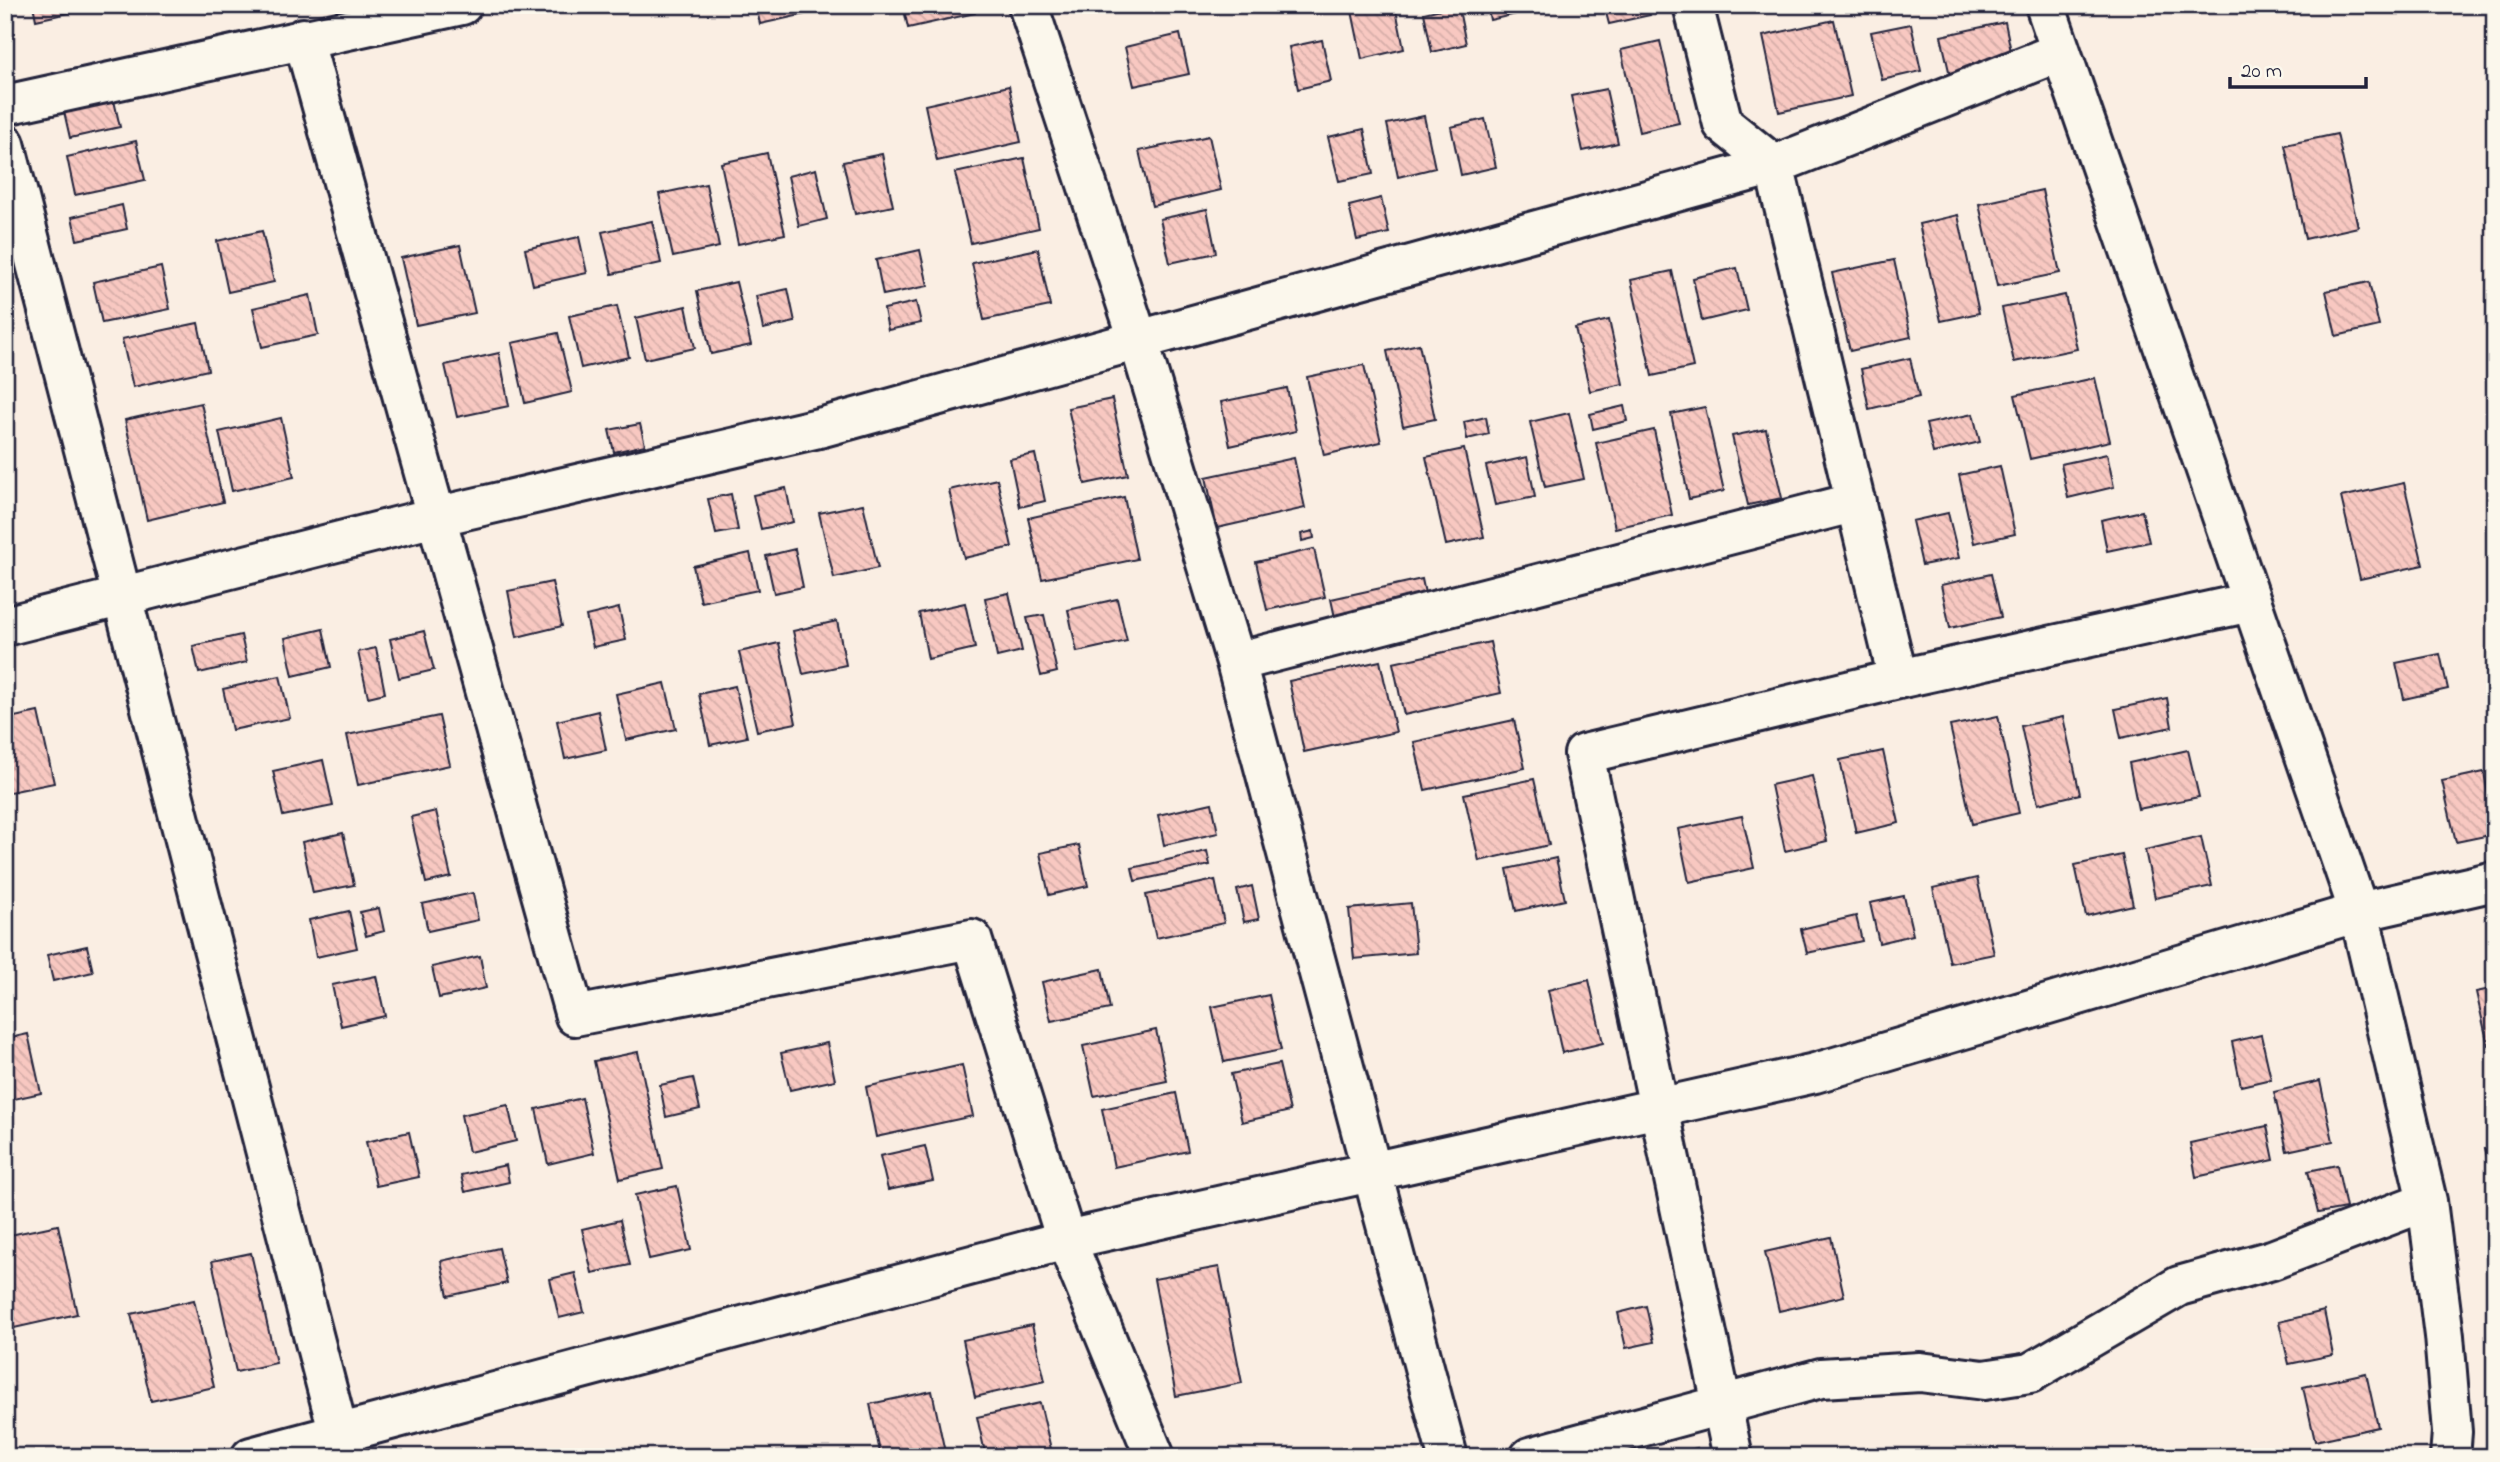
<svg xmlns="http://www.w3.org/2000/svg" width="2500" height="1462" viewBox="0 0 2500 1462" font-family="'Indie Flower',sans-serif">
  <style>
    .building { fill: url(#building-back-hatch); stroke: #22223b; stroke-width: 2 }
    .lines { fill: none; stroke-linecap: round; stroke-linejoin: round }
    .minor-casing { stroke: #22223b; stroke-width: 44 }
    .minor { stroke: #fbf7ec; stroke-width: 38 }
  </style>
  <defs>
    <pattern id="building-back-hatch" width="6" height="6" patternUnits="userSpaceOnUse" patternTransform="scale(1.75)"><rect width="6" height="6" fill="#f8c8c1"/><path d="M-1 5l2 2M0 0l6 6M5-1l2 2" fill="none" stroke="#d4aca7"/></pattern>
  </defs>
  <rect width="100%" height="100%" fill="#faeee3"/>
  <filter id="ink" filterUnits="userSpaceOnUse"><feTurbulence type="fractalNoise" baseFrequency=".0143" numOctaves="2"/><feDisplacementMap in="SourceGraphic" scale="14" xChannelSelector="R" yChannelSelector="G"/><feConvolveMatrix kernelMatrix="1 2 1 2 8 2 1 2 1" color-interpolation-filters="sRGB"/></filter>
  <g filter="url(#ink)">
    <path class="building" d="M33,5H105L36,20Z
      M756,5H818L819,11L760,24Z
      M834,5H868L836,12Z
      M903,5H974L975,13L908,28Z
      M1378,5H1395L1404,49L1362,59L1352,11Z
      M1458,5L1466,44L1432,52L1424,13Z
      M1487,5H1524L1525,12L1490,20Z
      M1604,5H1647L1650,15L1609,24Z
      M1748,5H1770L1749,10Z
      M1834,20L1851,96L1779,112L1763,36Z
      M2005,22L2014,66L1951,80L1941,36Z
      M1911,24L1921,71L1882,80L1871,32Z
      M1180,34L1189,74L1134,86L1125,47Z
      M1322,40L1331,81L1298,89L1289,47Z
      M1660,41L1679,123L1639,132L1621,50Z
      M1009,86L1021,142L937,161L925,105Z
      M1606,89L1618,143L1583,151L1571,96Z
      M113,96L120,127L70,138L63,107Z
      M1424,116L1435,168L1398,177L1387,124Z
      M1485,119L1496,167L1461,175L1451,127Z
      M1364,129L1373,174L1339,181L1328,137Z
      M2337,134L2358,227L2305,239L2285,145Z
      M1209,136L1221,190L1152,206L1139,151Z
      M136,141L145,180L75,195L67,157Z
      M767,153L785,234L738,244L721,163Z
      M882,154L893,206L855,214L843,162Z
      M1024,158L1039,228L971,243L955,173Z
      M816,169L827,219L799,226L788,176Z
      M706,184L719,247L673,257L659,194Z
      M2042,190L2060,273L1997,286L1979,204Z
      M1381,198L1389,233L1357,240L1349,206Z
      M122,205L127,229L77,240L72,217Z
      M1207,209L1216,253L1170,263L1160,219Z
      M1958,215L1979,313L1941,321L1919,224Z
      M652,221L661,263L612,274L602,232Z
      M262,231L274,282L228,292L217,241Z
      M579,237L587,273L533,285L525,249Z
      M460,245L475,313L416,325L401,258Z
      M1038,249L1050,306L984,320L972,263Z
      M920,250L928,286L883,295L876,260Z
      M1894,260L1911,337L1850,351L1832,273Z
      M161,267L170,309L102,323L93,282Z
      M1737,268L1747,310L1702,321L1693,278Z
      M1672,271L1693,367L1652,376L1631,280Z
      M736,282L751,345L711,354L697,291Z
      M2369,282L2379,326L2336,336L2326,291Z
      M788,289L795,322L763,329L756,296Z
      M310,295L318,335L262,347L253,308Z
      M2065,295L2077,349L2014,362L2002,308Z
      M916,302L921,323L888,330L884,309Z
      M617,306L629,357L581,368L569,316Z
      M686,306L695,348L645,359L636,318Z
      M1609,320L1623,384L1590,391L1575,328Z
      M198,323L208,370L133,387L122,339Z
      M558,333L572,392L525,403L512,343Z
      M1419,344L1435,419L1403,426L1387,351Z
      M499,353L509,406L457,417L445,365Z
      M1910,358L1919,397L1869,409L1861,369Z
      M1364,365L1381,442L1324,455L1307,377Z
      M2095,378L2110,441L2030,459L2015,395Z
      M1287,388L1296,431L1230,446L1221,402Z
      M1112,399L1128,475L1085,484L1068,408Z
      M201,403L223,502L147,520L125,420Z
      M1624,406L1627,421L1593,429L1590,414Z
      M1705,407L1724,491L1689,499L1671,414Z
      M1569,413L1584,479L1545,487L1530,422Z
      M1973,414L1980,442L1933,453L1926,424Z
      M1486,417L1489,434L1467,439L1464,422Z
      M281,418L294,477L232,491L219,432Z
      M640,424L645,445L614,452L609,430Z
      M1766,429L1782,498L1748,505L1732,436Z
      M1654,430L1672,515L1615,528L1596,443Z
      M1464,449L1484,537L1446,545L1426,457Z
      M1035,454L1045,501L1020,507L1010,459Z
      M2107,454L2114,487L2068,498L2061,464Z
      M1527,457L1535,497L1495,505L1486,466Z
      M1294,458L1305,508L1217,528L1206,477Z
      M2000,466L2015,534L1974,543L1959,475Z
      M997,479L1012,547L964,558L949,490Z
      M2404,483L2423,565L2360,579L2341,497Z
      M786,488L793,522L761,529L753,495Z
      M731,494L738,530L716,534L708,499Z
      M1124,497L1137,559L1042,579L1028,518Z
      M863,504L878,568L834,578L819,513Z
      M2142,511L2149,542L2107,551L2101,520Z
      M1948,513L1959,558L1922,565L1912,521Z
      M1313,531L1314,538L1302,541L1301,534Z
      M795,549L803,587L774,593L766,556Z
      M1314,549L1325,597L1267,610L1256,562Z
      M750,553L758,590L701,602L693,566Z
      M1991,574L2001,617L1950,628L1941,585Z
      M1422,579L1428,608L1337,627L1331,599Z
      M552,582L562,626L517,637L508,591Z
      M1009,593L1022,651L997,657L985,598Z
      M1117,599L1127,641L1077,652L1068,610Z
      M965,603L975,648L928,659L919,613Z
      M619,608L626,640L593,647L586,616Z
      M1044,615L1057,672L1041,676L1027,618Z
      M837,621L846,665L803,674L793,631Z
      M323,629L331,667L293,676L285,638Z
      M424,631L434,670L399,678L390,639Z
      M241,635L247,662L199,673L193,646Z
      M1490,642L1501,693L1404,715L1393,663Z
      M779,643L796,723L757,731L739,652Z
      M376,648L385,693L368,697L358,652Z
      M2440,654L2448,689L2404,699L2396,663Z
      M1380,661L1396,732L1304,752L1289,681Z
      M280,676L290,718L232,730L223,689Z
      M665,683L676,729L626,740L616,694Z
      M735,686L747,737L710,745L699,694Z
      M2167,698L2172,727L2121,738L2115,709Z
      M598,711L606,750L565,759L557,721Z
      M38,712L54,783L5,793V719Z
      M439,716L450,765L358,785L347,735Z
      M1998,716L2019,813L1972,824L1950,726Z
      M2063,717L2080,794L2038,804L2021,726Z
      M1514,720L1525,768L1425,790L1414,742Z
      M2188,750L2199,797L2138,809L2129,763Z
      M1883,751L1899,823L1856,833L1840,760Z
      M323,760L333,806L283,816L273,771Z
      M2484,772L2495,834L2456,842L2442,781Z
      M1812,776L1827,841L1785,851L1771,785Z
      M1534,779L1549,845L1479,861L1464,794Z
      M1212,803L1218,833L1164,845L1158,815Z
      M436,811L451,877L426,883L411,817Z
      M1742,816L1754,868L1689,882L1678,829Z
      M343,833L354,885L313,893L302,842Z
      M2201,837L2212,886L2155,898L2145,850Z
      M1079,845L1088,886L1049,895L1040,853Z
      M1207,851L1210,865L1135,881L1132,868Z
      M2122,855L2133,905L2086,916L2075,865Z
      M1556,858L1565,900L1516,911L1507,869Z
      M1977,878L1994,954L1950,963L1933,888Z
      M1215,880L1224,923L1156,938L1146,895Z
      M1252,886L1259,919L1244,922L1237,890Z
      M473,893L478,920L428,931L422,904Z
      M1904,896L1913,935L1879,943L1870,903Z
      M1411,903L1416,953L1354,959L1349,909Z
      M379,908L384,931L366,936L360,912Z
      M349,911L357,948L316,957L309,920Z
      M1856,916L1862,941L1807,953L1801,929Z
      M87,946L93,972L53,981L47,955Z
      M480,956L486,988L439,998L432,967Z
      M1102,969L1110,1009L1051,1021L1042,982Z
      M376,976L385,1016L341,1026L332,985Z
      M1589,980L1603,1043L1562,1053L1548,990Z
      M2495,988V1044L2488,1045L2476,992Z
      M1269,995L1281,1050L1224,1062L1212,1007Z
      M1156,1030L1167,1081L1094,1096L1083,1046Z
      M28,1034L41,1093L5,1101V1039Z
      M2261,1035L2271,1079L2241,1086L2232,1042Z
      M827,1043L835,1080L790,1090L781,1053Z
      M638,1052L663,1169L620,1179L594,1061Z
      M1279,1064L1290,1111L1242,1122L1231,1074Z
      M962,1065L973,1116L876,1137L866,1087Z
      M693,1078L700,1109L666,1117L660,1085Z
      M2320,1081L2333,1141L2287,1151L2274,1092Z
      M1176,1093L1188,1151L1114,1167L1102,1109Z
      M582,1098L594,1153L548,1164L536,1109Z
      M508,1105L516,1141L469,1152L461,1115Z
      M2267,1126L2274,1160L2196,1177L2190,1143Z
      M409,1132L419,1177L376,1186L366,1142Z
      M925,1146L933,1181L888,1190L880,1156Z
      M2495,1146V1187H2494L2485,1148Z
      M506,1165L509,1182L465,1192L461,1175Z
      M2337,1165L2346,1208L2318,1213L2308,1171Z
      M677,1186L691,1250L649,1259L635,1195Z
      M620,1220L630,1265L592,1273L582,1229Z
      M58,1225L77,1314L5,1330V1236Z
      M1831,1237L1844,1296L1779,1311L1765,1252Z
      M499,1248L507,1283L448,1296L441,1261Z
      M251,1253L276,1363L236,1372L212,1261Z
      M1219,1267L1242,1383L1176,1396L1154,1279Z
      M575,1273L584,1312L559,1318L550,1279Z
      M194,1300L214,1387L151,1401L131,1314Z
      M1646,1306L1654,1342L1626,1348L1618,1313Z
      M2324,1311L2333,1355L2289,1364L2279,1322Z
      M1032,1325L1045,1381L975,1397L963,1340Z
      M2366,1373L2378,1427L2315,1441L2303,1387Z
      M932,1391L946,1457H881L870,1404Z
      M1040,1403L1051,1449L1014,1457H986L977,1417Z
      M1697,1448L1699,1457H1659Z"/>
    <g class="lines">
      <defs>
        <path id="minor" d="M1028,5L1138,339L1236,662L1448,1457
          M1693,5L1723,124L1774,165L1898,679L2251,602
          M2045,5L2359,912L2427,1201L2444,1336L2452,1432L2450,1457
          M303,38L575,1016L972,939L1066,1240L1155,1457
          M5,105L462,5
          M5,144L339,1435L349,1457
          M5,626L435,517L823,427L1774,165L2060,52
          M1236,662L1856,502
          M251,1457L1066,1240L1815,1073L2359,912L2495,881
          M1530,1457L1821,1378L1920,1372L1984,1380L2030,1373L2179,1286L2272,1260L2427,1201
          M1733,1457L1584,754L1898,679"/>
      </defs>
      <use href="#minor" class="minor-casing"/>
      <use href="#minor" class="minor"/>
    </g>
  </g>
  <rect width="2500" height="1462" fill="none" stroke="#fbf7ec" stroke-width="28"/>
  <rect x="14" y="14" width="2472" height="1434" fill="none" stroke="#22223b" stroke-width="2.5" filter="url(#ink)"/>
  <path d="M2230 77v10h136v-10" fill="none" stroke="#22223b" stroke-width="3.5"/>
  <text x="2241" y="77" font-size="21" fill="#22223b" stroke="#fbf7ec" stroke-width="5" paint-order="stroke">20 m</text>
</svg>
